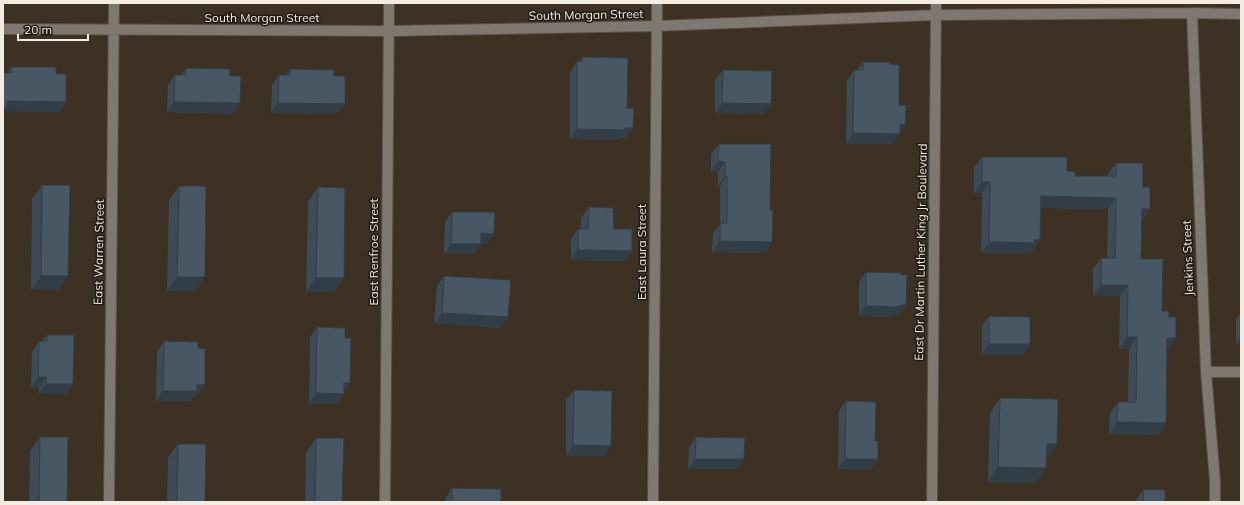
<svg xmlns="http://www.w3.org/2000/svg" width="1244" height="505" viewBox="0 0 1244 505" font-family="Mulish,sans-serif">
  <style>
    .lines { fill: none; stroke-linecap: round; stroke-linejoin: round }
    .minor-casing { stroke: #5a4f42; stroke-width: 12 }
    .minor { stroke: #7e7871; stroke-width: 10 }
    .wall { fill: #3d4b56 }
    .shaded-wall { fill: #323d46 }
    .building { fill: #475764; stroke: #323d46 }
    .labels { text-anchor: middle; stroke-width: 3; stroke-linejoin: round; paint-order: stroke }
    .street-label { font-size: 12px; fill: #f4ece3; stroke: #1f1a13 }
  </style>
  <rect width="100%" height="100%" fill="#3d3123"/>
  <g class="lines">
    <defs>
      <path id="minor" d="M1192,13L1206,372L1215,481V502
        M3,29L389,31L656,26L936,15L1192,13L1241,14
        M1206,372H1241
        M109,502L114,3
        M385,502L389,3
        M653,502L657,3
        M932,502L936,3"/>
    </defs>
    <use href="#minor" class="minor-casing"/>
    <use href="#minor" class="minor"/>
  </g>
  <path class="wall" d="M582,57L627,108L633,128L626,138H619L618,140L570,139V72L577,61H579Z
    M863,62L890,64L899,105L905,125L893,144H846L847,81L854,70H857Z
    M11,67L56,74L66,102L59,112L4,111L3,113V73H7Z
    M186,68L230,76L240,103L233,114L167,112L168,85L175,75H181Z
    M290,69L334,76L337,114L271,113L272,85L279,75H286Z
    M723,70L771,104L764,114L715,113V80Z
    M719,144L770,210L772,242L765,253L712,252L713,233L720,224V186H718V172H711V154Z
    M982,157L1067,171L1075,176H1108V174L1116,163L1143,187L1150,209L1142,220L1141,259L1162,311L1168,349H1167L1166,423L1158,435L1109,434L1110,413L1118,402H1128L1129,349H1119L1120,296H1093V269L1101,258H1107L1108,209L1041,208L1040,240L1032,252H1028L1026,254L981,253L982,193H974V168Z
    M42,185L68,276L58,290H31L32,199Z
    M179,186L205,277L195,291H167L169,200Z
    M318,187L334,292H306L308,202Z
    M589,207L632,251L624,261L571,260V239L578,229H581V218Z
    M452,212L494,234L487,244H481L474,254H444L445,222Z
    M866,272L901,275L906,305L899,315H894L893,317L859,316V282Z
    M444,276L508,317L501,328L434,323L437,286Z
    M1241,313V344H1236V319Z
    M989,316L1030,344L1022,355L982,354V326Z
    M317,327L344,392L337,404H309L310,337Z
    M47,335L73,384L66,394H39V388H31L32,352L39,341H42Z
    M164,341L198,395H195L190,401H156L157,352Z
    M574,390L611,446L604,456H566V400Z
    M1000,398L1047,458L1046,468L1036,483L988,482L990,413Z
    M846,401L871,470L838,469L839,411Z
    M40,437L67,502H29L30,451Z
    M696,437L744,459L737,469H688L689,448Z
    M316,438L342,502H305L306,453Z
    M178,444L205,502H167L168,458Z
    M452,488L501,502H445V499Z
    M1144,489L1165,502H1136V500Z"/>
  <path class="shaded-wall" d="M7,101L66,102L59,112L4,111L3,113V106Z
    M174,102L240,103L233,114L167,112Z
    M278,103L345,104L337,114L271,113Z
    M722,103L771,104L764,114L715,113Z
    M900,124L905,125L899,134H900L893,144H846L853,133Z
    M625,128H633L626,138H619L618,140L570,139L577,129Z
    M718,161L725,162L718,172H711Z
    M725,176H727L720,186H718Z
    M982,182H990L982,193H974Z
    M1041,196L1116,198L1108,209L1033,208Z
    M1142,209H1150L1142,220Z
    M481,233L494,234L487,244H474Z
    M1034,240H1040L1032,252H1028L1026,254L981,253L989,242Z
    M720,241L772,242L765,253L712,252Z
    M451,244H481L474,254H444Z
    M578,250L632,251L624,261L571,260Z
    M41,276H68L58,290H31Z
    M177,277H205L195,291H167Z
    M316,278H344L334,292H306Z
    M1101,285H1128L1120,296H1093Z
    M900,305H906L899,315H894L893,317L859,316L866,306Z
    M442,313L508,317L501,328L434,323Z
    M1127,337H1137L1129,349H1119Z
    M1241,337V344H1236Z
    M1167,338H1176L1168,349H1159Z
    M989,344H1030L1022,355L982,354Z
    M38,377H46L39,388H31Z
    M344,383H350L343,393Z
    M46,384H73L66,394H39Z
    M197,385H205L198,395H195L190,401H156L163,391Z
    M316,393L344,394L337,404H309Z
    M1117,422L1166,423L1158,435L1109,434Z
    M1047,444H1057L1047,458H1037Z
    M573,445L611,446L604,456H566Z
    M695,459H744L737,469H688Z
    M845,459H878L871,470L838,469Z
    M998,467L1046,468L1036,483L988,482Z"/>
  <path class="building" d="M582,57L628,58L627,108H634L633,128H625V130L577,129V61H582Z
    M863,62H890V64L899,65V105H906L905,125L900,124V134L853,133L854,70H863Z
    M11,67H56V74H66V102L7,101V107H3V73H11Z
    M186,68L230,69V76H241L240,103L174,102L175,75H185Z
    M290,69L334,70V76H345V104L278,103L279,75H290Z
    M723,70L772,71L771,104L722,103Z
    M719,144H771L770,210H773L772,242L720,241V223H727V176H725V162L718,161Z
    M982,157H1067V171L1075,172V176H1116V163H1143V187H1150V209H1142L1141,259H1163L1162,311H1169V317H1176V338H1167L1166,423L1117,422L1118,402H1136L1137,337H1127L1128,285H1101V258H1115L1116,198L1041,196L1040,240H1034V243L989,242L990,182H982Z
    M42,185H70L68,276H41Z
    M179,186H206L205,277H177Z
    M318,187L345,188L344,278H316Z
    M589,207L613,208L614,229H632V251L578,250V229H588Z
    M452,212H495L494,234L481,233V244H451Z
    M866,272L901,273V275H907L906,305H900V307L866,306Z
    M444,276L511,280L508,317L442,313Z
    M989,316L1030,317V344H989Z
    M317,327L345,328V338H351L350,383H344V394L316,393Z
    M47,335H74L73,384H46V377H38L39,341H47Z
    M164,341L198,342V348L205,349V385H197V391H163Z
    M574,390L612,391L611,446L573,445Z
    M1000,398L1058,399L1057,444H1047L1046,468L998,467Z
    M846,401L876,402L875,441H878V459H845Z
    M40,437H68L67,502H39Z
    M696,437L745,438L744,459H695Z
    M316,438H344L342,502H315Z
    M178,444H206L205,502H177Z
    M452,488L501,489V502H452Z
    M1144,489L1165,490V502H1143Z"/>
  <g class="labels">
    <g class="street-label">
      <text transform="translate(586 15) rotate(-1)" y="4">South Morgan Street</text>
      <text x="262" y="22">South Morgan Street</text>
      <text transform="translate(99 252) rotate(-89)" y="4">East Warren Street</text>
      <text transform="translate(374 252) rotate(-90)" y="4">East Renfroe Street</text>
      <text transform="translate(642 252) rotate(-90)" y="4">East Laura Street</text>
      <text transform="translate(921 252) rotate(-89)" y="4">East Dr Martin Luther King Jr Boulevard</text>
      <text transform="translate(1188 258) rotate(-92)" y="4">Jenkins Street</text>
    </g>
  </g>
  <rect width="1244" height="505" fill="none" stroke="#f4ece3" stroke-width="8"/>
  <path d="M18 34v6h70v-6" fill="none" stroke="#f4ece3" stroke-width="2"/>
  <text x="24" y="34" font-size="12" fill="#f4ece3" stroke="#1f1a13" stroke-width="3" paint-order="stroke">20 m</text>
</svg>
